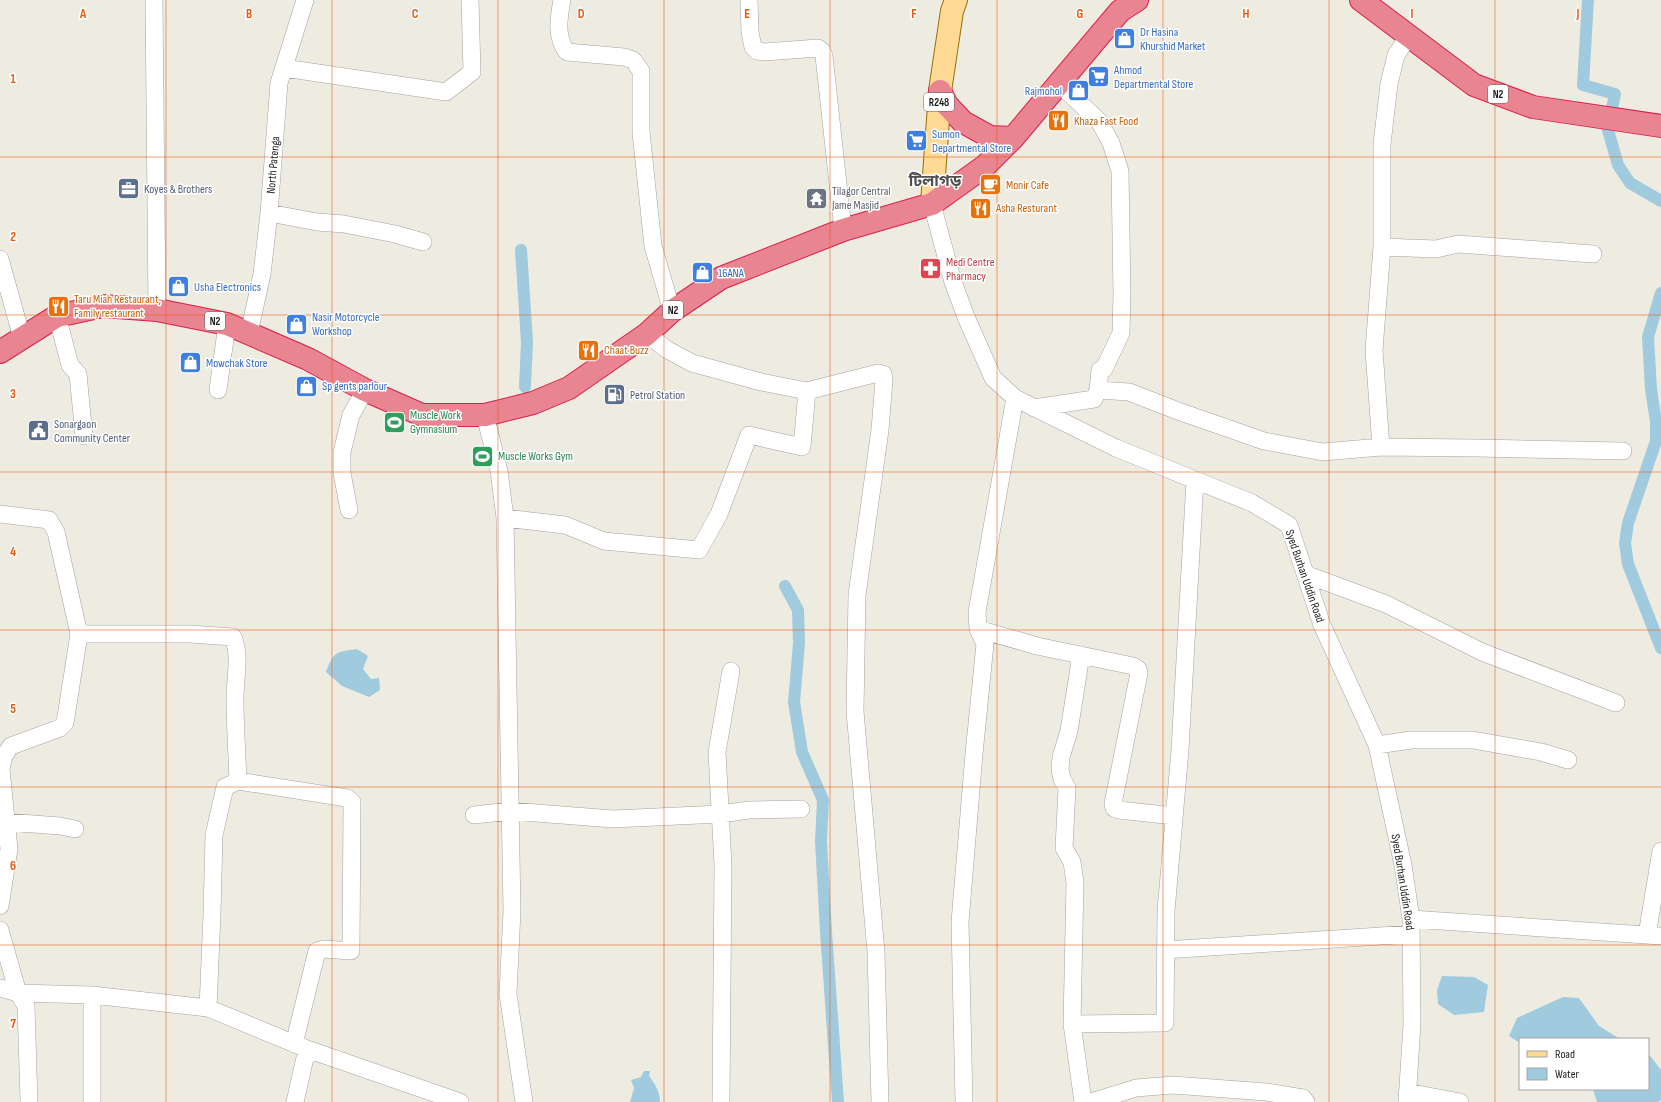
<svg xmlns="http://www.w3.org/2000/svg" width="1661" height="1102" viewBox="0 0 1661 1102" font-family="'Sofia Sans Condensed','Noto Sans Bengali',sans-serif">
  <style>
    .water { fill: #a0cbde }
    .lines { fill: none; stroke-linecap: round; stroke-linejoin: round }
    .canal { stroke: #a0cbde; stroke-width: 12 }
    .minor-casing { stroke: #a3a3a3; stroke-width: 18 }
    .major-casing { stroke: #946f00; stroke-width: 24 }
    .highway-casing { stroke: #dd1d4f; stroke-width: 24 }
    .minor { stroke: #fff; stroke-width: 17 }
    .major { stroke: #ffda95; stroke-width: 22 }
    .highway { stroke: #e98590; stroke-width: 22 }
    .grid { fill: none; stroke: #e8590c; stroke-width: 1; stroke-opacity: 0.55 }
    .labels { text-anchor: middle; stroke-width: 3; stroke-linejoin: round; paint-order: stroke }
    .shield { fill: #fff; stroke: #606060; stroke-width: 1 }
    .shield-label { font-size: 11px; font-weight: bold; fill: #1c1c1c }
    .shop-label { font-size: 12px; fill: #366cbe; stroke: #fff; text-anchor: start }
    .food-label { font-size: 12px; fill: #c56008; stroke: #fff; text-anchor: start }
    .street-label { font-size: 12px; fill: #1c1c1c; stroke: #fff }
    .service-label { font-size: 12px; fill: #4e5e75; stroke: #fff; text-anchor: start }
    .worship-label { font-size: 12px; fill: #5b616d; stroke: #fff; text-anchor: start }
    .health-label { font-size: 12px; fill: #be3a42; stroke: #fff; text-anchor: start }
    .leisure-label { font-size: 12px; fill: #27864d; stroke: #fff; text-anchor: start }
    .district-label { font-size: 16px; font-weight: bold; fill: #4f4f4f; stroke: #fff }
    .grid-label { font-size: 13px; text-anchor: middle; font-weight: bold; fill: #e8590c; stroke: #fff; stroke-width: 3; stroke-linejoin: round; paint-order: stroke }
  </style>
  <rect width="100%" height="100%" fill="#eeebe1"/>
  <path class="water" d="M357,649L368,656L363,669L371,679L379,678L380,690L369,697L342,686L326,672C334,651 336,652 357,649Z
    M1442,976L1474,977L1488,985L1484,1012L1454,1015L1438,1004L1437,990Z
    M1563,997L1579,998L1599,1026L1620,1039H1520V1043L1509,1036L1517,1018Z
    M1648,1053L1661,1070V1100L1658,1102H1597L1593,1089H1648Z
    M644,1071H650L649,1076C655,1084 660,1092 660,1102H630L634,1088L631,1080L641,1077Z"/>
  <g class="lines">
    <path class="canal" d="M1588,0L1583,85L1615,94L1611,113
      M1608,130L1618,165L1630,183L1661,201
      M521,250L527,342L525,387
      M1661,293L1648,337L1651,389L1656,422V441L1628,523L1625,543L1628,564L1661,648
      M785,586L798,610L799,643L794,702L802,752L823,800L821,841L826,932L838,1102"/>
    <defs>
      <path id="minor" d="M154,0L157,310
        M562,0C559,17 555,37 567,52L624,57L633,60L641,71V132L653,246L672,311
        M749,0L750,32L753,47L757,51L765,52L818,48L822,51L824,56L843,230
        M284,68L446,92L472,72L470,0
        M1059,84L1099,121L1111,143L1120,171L1122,295L1121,333L1104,369L1100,370L1098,390
        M932,204L953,282L966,317L993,378L1015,398L1116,448L1252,503L1289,525L1322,625L1377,745L1403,865L1411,919L1412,1024L1407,1102
        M269,213L317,222L344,224L395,234L423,242
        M1382,247L1436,249L1458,244L1593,254
        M0,259L22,338
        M57,316L70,365L78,374L84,436
        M249,333L262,274L269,213L279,83L305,0
        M647,334L666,349L692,363L761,382L807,391L878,373L883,374L884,380L880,430L857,595L855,711L876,952L880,1102
        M218,390L227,324
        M1034,408L1094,399L1098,390L1129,392L1178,411L1264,441L1323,452L1381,447L1476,448L1623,451
        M485,415L499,471L505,518L512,911L508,994L524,1102
        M1381,447L1374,350L1382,247V144L1389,84L1396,55L1408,37
        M349,510L342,473V452L351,415L365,390
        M0,514L49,520L56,532L79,634H190L233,637C241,657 235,677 235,698C235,725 237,753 238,781L225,787L214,835L212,914L208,1008
        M505,518L565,525L604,541L699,550L719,514L749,435L802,447L807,391
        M1305,574L1386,604L1482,652L1616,703
        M978,629L1037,646L1133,666L1138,669L1139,673L1113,804L1114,808L1119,810L1174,816
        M1377,745L1411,740H1473L1541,752L1568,760
        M238,781L347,798L352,802L351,951L324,949L317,951L294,1044
        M474,815L511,811L613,819L721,814L749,810L801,809
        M6,822L60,826L75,829
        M0,906L9,849L1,769L4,756L11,746L60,728L65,723L79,634
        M1411,919L1661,936
        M0,930L18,993L26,1006L29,1102
        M1647,935L1661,851
        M1165,950L1411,934
        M0,988L18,993L92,995L208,1008L307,1049L460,1102
        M1072,1024L1075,883L1072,862L1064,848L1067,788L1062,779L1060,769L1061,757L1069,731L1081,655
        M1407,1092L1460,1102
        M92,1102V995
        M295,1102L307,1049
        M721,1102L723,865L717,752L731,671
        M964,1102L960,922L974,754L985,644L978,629L977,612L1015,398
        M1083,1102L1072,1024L1165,1023L1166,911L1180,750L1195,480
        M1091,1102L1136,1088L1173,1085L1266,1092L1303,1098L1306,1102"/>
      <path id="major" d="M932,204L940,91L952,11L956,0"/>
      <path id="highway" d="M1361,0L1474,85L1533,107L1661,126
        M940,91L947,105L963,122L990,137L1013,138
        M0,352L57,316L103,306L157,310L227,324L308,359L365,390L422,415H485L533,403L569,388L647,334L672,311L721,278L843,230L932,204L985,166L1013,138L1120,11L1137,0"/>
    </defs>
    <use href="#minor" class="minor-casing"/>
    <use href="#major" class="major-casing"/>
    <use href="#highway" class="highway-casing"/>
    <use href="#minor" class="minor"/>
    <use href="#major" class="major"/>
    <use href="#highway" class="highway"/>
  </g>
  <path class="grid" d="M166,0V1102M332,0V1102M498,0V1102M664,0V1102M830,0V1102M997,0V1102M1163,0V1102M1329,0V1102M1495,0V1102M0,157H1661M0,315H1661M0,472H1661M0,630H1661M0,787H1661M0,945H1661"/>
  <defs>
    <symbol id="shop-square" viewBox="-11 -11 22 22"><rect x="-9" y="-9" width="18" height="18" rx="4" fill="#3f7fe0" stroke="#fff"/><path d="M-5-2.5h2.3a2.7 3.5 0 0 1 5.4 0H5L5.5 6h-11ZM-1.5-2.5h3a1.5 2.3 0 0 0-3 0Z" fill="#fff"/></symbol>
    <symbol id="supermarket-square" viewBox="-11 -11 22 22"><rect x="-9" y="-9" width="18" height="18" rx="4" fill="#3f7fe0" stroke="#fff"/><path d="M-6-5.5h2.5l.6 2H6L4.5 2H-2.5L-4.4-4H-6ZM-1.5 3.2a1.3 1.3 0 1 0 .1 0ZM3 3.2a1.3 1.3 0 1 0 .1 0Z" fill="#fff"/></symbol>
    <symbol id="restaurant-square" viewBox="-11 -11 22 22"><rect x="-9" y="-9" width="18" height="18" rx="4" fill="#e8710a" stroke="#fff"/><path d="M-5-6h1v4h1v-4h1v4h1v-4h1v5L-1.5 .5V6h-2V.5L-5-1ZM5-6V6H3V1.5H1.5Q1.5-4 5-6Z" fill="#fff"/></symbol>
    <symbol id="cafe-square" viewBox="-11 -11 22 22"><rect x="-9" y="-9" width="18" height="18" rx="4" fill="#e8710a" stroke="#fff"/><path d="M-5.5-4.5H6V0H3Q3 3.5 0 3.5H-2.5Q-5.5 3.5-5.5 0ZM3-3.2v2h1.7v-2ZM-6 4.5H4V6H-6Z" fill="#fff"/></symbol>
    <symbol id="office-square" viewBox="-11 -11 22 22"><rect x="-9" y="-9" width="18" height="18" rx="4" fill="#5c6f8a" stroke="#fff"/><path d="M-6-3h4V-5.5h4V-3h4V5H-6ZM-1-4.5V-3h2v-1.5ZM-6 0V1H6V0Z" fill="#fff"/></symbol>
    <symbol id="temple-square" viewBox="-11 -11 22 22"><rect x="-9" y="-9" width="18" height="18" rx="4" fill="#6b7280" stroke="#fff"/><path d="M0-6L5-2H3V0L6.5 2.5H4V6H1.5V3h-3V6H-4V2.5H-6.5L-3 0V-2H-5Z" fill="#fff"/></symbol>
    <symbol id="pharmacy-square" viewBox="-11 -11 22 22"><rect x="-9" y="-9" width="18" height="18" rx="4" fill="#e0444e" stroke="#fff"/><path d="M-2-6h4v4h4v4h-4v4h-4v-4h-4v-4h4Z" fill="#fff"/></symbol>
    <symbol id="fuel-square" viewBox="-11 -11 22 22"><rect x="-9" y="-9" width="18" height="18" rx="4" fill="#5c6f8a" stroke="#fff"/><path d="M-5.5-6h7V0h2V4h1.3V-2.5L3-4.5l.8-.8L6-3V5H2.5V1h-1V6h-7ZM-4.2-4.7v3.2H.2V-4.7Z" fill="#fff"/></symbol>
    <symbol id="stadium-square" viewBox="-11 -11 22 22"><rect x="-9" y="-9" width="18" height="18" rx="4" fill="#2e9e5b" stroke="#fff"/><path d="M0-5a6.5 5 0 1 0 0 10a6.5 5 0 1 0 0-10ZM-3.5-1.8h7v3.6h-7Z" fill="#fff"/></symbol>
    <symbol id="civic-square" viewBox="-11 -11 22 22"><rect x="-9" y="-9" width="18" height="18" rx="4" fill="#5c6f8a" stroke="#fff"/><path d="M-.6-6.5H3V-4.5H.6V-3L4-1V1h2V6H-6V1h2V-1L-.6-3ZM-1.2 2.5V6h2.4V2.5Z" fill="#fff"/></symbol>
  </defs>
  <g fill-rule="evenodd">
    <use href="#shop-square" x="1112" y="26" width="25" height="25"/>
    <use href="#supermarket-square" x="1086" y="64" width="25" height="25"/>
    <use href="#shop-square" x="1066" y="78" width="25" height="25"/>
    <use href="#restaurant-square" x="1046" y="108" width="25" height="25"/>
    <use href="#supermarket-square" x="904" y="128" width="25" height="25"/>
    <use href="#cafe-square" x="978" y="172" width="25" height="25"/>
    <use href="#office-square" x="116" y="176" width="25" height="25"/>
    <use href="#temple-square" x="804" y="186" width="25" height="25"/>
    <use href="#restaurant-square" x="968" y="196" width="25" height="25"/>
    <use href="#pharmacy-square" x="918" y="256" width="25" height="25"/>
    <use href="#shop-square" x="690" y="260" width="25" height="25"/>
    <use href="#shop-square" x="166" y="274" width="25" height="25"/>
    <use href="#restaurant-square" x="46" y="294" width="25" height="25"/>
    <use href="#shop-square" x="284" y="312" width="25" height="25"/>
    <use href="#restaurant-square" x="576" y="338" width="25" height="25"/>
    <use href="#shop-square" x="178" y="350" width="25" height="25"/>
    <use href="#shop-square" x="294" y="374" width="25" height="25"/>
    <use href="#fuel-square" x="602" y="382" width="25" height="25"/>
    <use href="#stadium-square" x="382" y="410" width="25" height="25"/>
    <use href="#civic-square" x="26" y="418" width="25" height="25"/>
    <use href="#stadium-square" x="470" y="444" width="25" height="25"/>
  </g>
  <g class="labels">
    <g class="shield">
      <rect x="1488" y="85" width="20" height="18" rx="3"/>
      <rect x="924" y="93" width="30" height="18" rx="3"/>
      <rect x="663" y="301" width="20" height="18" rx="3"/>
      <rect x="205" y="312" width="20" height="18" rx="3"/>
    </g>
    <g class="shield-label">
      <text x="1498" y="98">N2</text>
      <text x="939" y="106">R248</text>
      <text x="673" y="314">N2</text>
      <text x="215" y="325">N2</text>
    </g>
    <g class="shop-label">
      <text x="1140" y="36">Dr Hasina<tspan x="1140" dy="14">Khurshid Market</tspan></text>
      <text x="1114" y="74">Ahmod<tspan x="1114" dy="14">Departmental Store</tspan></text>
      <text x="1062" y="95" text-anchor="end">Rajmohol</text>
      <text x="932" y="138">Sumon<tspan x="932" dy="14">Departmental Store</tspan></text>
      <text x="718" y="277">16ANA</text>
      <text x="194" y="291">Usha Electronics</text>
      <text x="312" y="321">Nasir Motorcycle<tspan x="312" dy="14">Workshop</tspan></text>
      <text x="206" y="367">Mowchak Store</text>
      <text x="322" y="390">Sp gents parlour</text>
    </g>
    <g class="food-label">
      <text x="1074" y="125">Khaza Fast Food</text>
      <text x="1006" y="189">Monir Cafe</text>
      <text x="996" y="212">Asha Resturant</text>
      <text x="74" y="303">Taru Miah Restaurant,<tspan x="74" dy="14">Family restaurant</tspan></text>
      <text x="604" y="354">Chaat Buzz</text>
    </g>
    <g class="street-label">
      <text transform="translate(273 165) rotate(-85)" y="4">North Patenga</text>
      <text transform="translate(1305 576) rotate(71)" y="4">Syed Burhan Uddin Road</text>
      <text transform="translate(1403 882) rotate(81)" y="4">Syed Burhan Uddin Road</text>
    </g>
    <g class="service-label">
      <text x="144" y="193">Koyes &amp; Brothers</text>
      <text x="630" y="399">Petrol Station</text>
      <text x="54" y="428">Sonargaon<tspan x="54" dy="14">Community Center</tspan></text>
    </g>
    <g class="worship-label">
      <text x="832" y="195">Tilagor Central<tspan x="832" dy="14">Jame Masjid</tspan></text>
    </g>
    <g class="health-label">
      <text x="946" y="266">Medi Centre<tspan x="946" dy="14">Pharmacy</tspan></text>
    </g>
    <g class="leisure-label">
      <text x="410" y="419">Muscle Work<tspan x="410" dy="14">Gymnasium</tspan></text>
      <text x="498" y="460">Muscle Works Gym</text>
    </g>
    <g class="district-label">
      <text x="935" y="186">টিলাগড়</text>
    </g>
  </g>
  <g class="grid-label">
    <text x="83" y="18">A</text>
    <text x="249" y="18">B</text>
    <text x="415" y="18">C</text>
    <text x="581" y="18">D</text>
    <text x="747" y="18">E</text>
    <text x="914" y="18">F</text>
    <text x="1080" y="18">G</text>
    <text x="1246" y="18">H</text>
    <text x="1412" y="18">I</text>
    <text x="1578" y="18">J</text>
    <text x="13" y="83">1</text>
    <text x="13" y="241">2</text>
    <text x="13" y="398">3</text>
    <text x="13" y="556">4</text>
    <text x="13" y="713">5</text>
    <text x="13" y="870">6</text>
    <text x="13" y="1028">7</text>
  </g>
  <rect x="1519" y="1038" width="130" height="52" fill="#ffffff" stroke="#a4a4a4"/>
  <rect x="1527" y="1051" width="20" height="6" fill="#ffda95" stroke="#a4a4a4"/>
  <text x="1555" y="1058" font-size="12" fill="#1c1c1c">Road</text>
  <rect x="1527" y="1068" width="20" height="12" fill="#a0cbde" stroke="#a4a4a4"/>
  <text x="1555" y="1078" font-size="12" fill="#1c1c1c">Water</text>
</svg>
